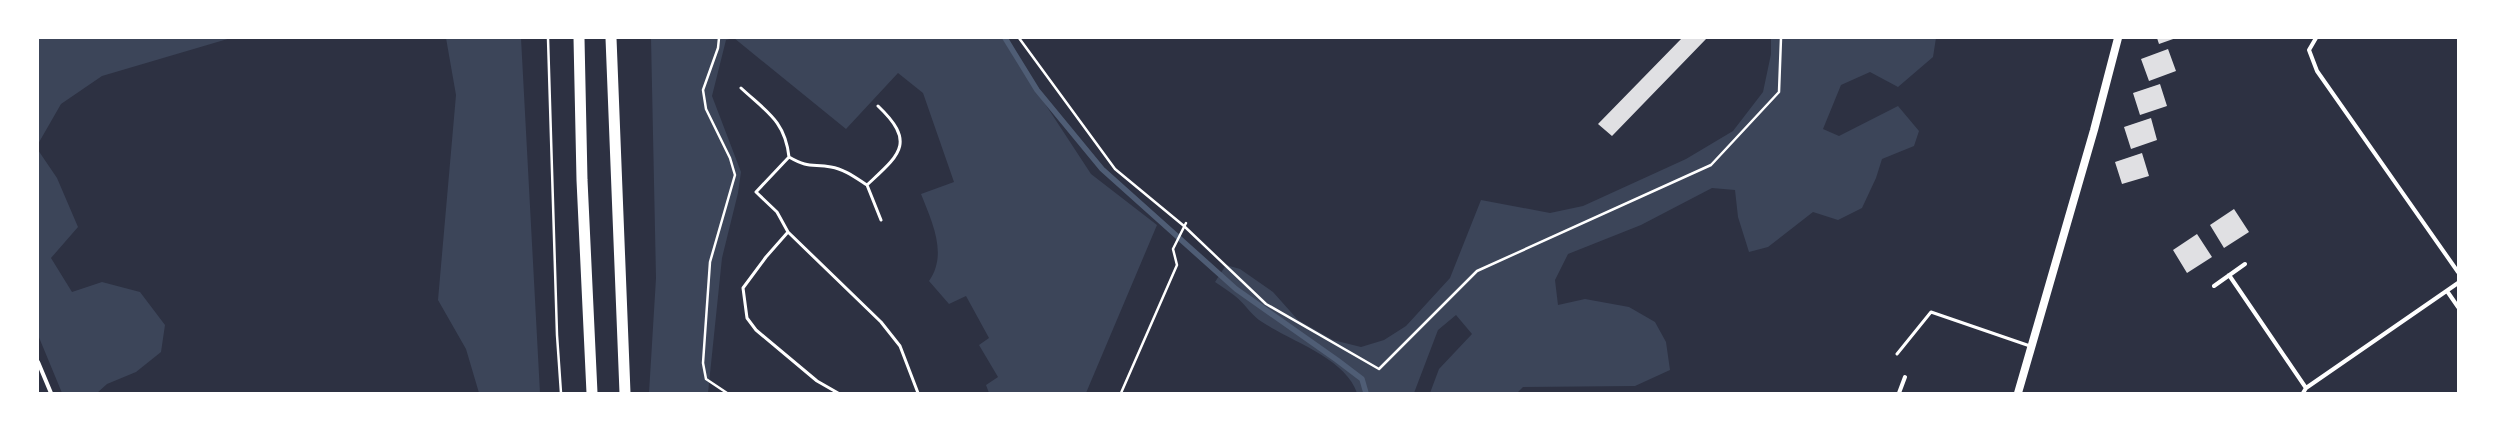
<svg xmlns="http://www.w3.org/2000/svg" width="2496" height="431" viewBox="0 0 2496 431" font-family="Quicksand,sans-serif">
  <style>
    .green { fill: #3c4559 }
    .lines { fill: none; stroke-linecap: round; stroke-linejoin: round }
    .stream { stroke: #4f5d75; stroke-width: 5.5 }
    .building { fill: #e0e0e3 }
    .path { stroke: #fff; stroke-width: 2.5 }
    .service { stroke: #fff; stroke-width: 3 }
    .minor { stroke: #fff; stroke-width: 4 }
    .secondary { stroke: #fff; stroke-width: 8 }
    .trunk { stroke: #fff; stroke-width: 11 }
  </style>
  <rect width="100%" height="100%" fill="#2d3142"/>
  <path class="green" d="M38,38H231L102,76L61,104L38,144Z
    M446,38H521L540,393H479L466,349L438,300L456,95Z
    M651,38H1002L1091,174L1157,225L1086,393H989L986,385L998,377L979,345L989,338L966,296L949,304L929,281C948,254 932,222 921,194L954,182L923,93L898,73L846,129L734,38L726,40L712,96L741,172L738,193L722,258L708,393H649L656,278Z
    M1771,38H1936L1933,57L1898,87L1870,72L1841,85L1823,129L1839,136L1898,106L1919,131L1914,146L1882,159L1876,178L1862,208L1838,220L1813,212L1768,247L1749,252L1738,217L1735,190L1712,188L1641,225L1568,254L1555,280L1558,305L1585,299L1629,307L1655,322L1666,342L1670,370L1635,386L1523,387L1517,393H1430L1439,369L1472,334L1456,315L1438,330L1414,393H1357C1345,357 1289,341 1259,320C1250,313 1244,303 1235,296C1229,291 1222,287 1215,282L1226,265L1240,269L1273,292L1298,320L1333,340L1361,347L1384,340L1406,326L1450,278L1481,200L1550,213L1583,206L1686,159L1733,131L1763,92L1771,54Z
    M38,150L57,178L78,227L51,258L72,292L102,282L140,292L165,325L161,352L136,372L107,384L97,393H62L38,335Z"/>
  <g class="lines">
    <path class="stream" d="M1005,38L1037,90L1102,169L1236,289L1337,360L1362,379L1366,393"/>
  </g>
  <path class="building" d="M1682,38H1707L1612,136L1598,124Z
    M2157,38H2176L2159,44Z
    M2168,49L2176,71L2149,81L2141,59Z
    M2160,84L2167,106L2140,115L2133,93Z
    M2151,118L2157,140L2131,149L2124,127Z
    M2142,153L2149,176L2122,184L2115,162Z
    M2234,209L2249,232L2224,248L2210,225Z
    M2197,234L2212,257L2187,273L2173,250Z"/>
  <g class="lines">
    <path class="path" d="M548,38L557,335L561,393
      M719,38L718,48L703,90L706,109L730,158L735,175L710,262L703,363L706,379L727,393
      M1019,38L1115,169L1184,226L1266,304L1379,369L1477,271L1711,165L1779,92L1781,38
      M1121,393L1177,265L1173,249L1186,223"/>
    <path class="service" d="M741,88C767,112 785,121 789,157L756,192L777,212L788,232
      M789,157C808,168 811,164 831,167C844,169 856,178 867,185C899,155 917,143 878,106
      M867,185L881,220
      M1897,354L1931,312L2030,346
      M838,393L817,381L756,330L747,318L743,288L766,257L788,232L881,322L900,346L918,393"/>
    <path class="minor" d="M2316,38L2309,50L2317,71L2458,272
      M2229,275L2306,388
      M2214,286L2245,264
      M2447,291L2458,307
      M38,362L51,393
      M1899,393L1905,377
      M2303,393L2306,388L2458,283"/>
    <path class="secondary" d="M2018,393L2094,130L2118,38"/>
    <path class="trunk" d="M579,38L582,180L592,393
      M611,38L625,393"/>
  </g>
  <rect width="2496" height="431" fill="none" stroke="#ffffff" stroke-width="78"/>
</svg>
